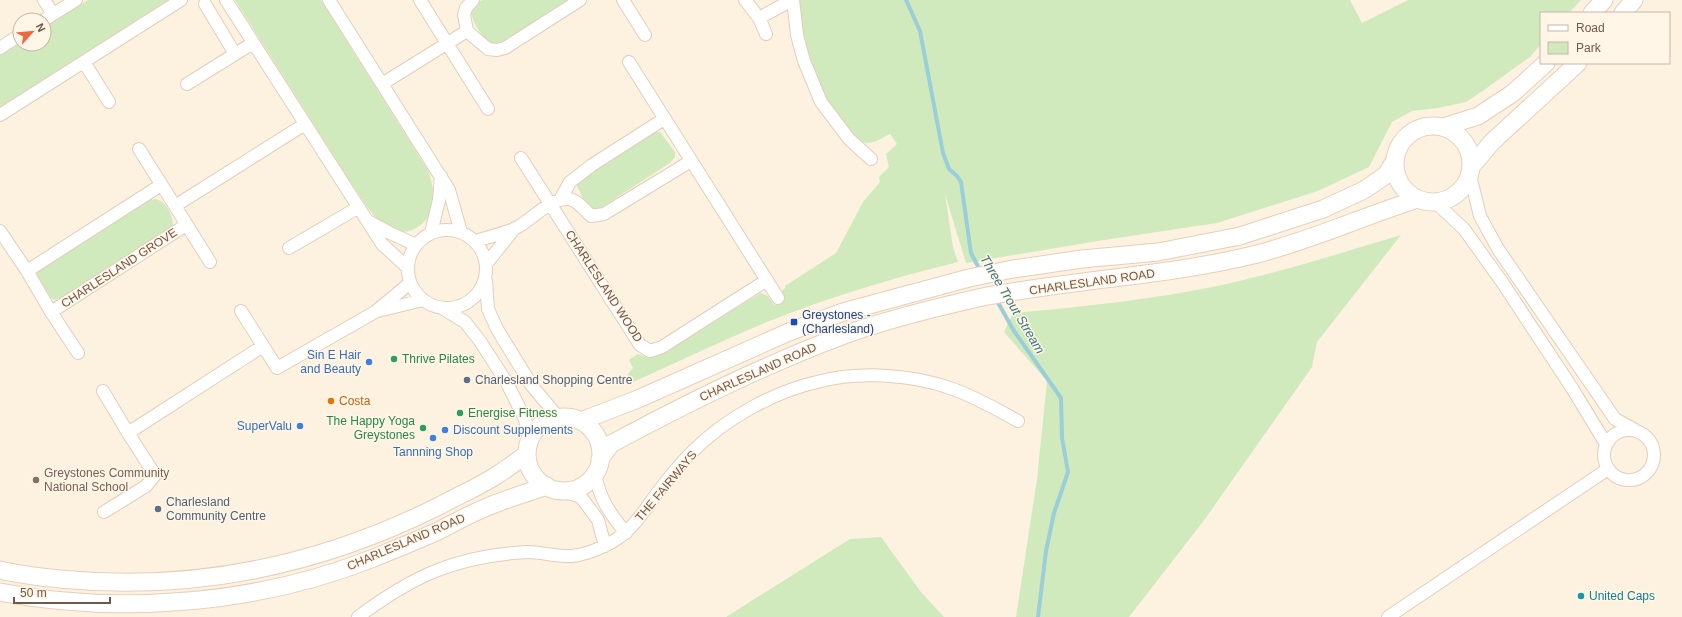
<svg xmlns="http://www.w3.org/2000/svg" width="1682" height="617" viewBox="0 0 1682 617" font-family="Arial,sans-serif">
  <style>
    .green { fill: #d0eabe }
    .lines { fill: none; stroke-linecap: round; stroke-linejoin: round }
    .stream { stroke: #9aced8; stroke-width: 4 }
    .street-casing { stroke: #e1cebc; stroke-width: 14 }
    .secondary-casing { stroke: #e6cfba; stroke-width: 19 }
    .street { stroke: #fff; stroke-width: 12 }
    .secondary { stroke: #fff; stroke-width: 17 }
    .transit-dot { fill: #1a4fb4; stroke: #fff6e7; stroke-width: 1.5 }
    .leisure-dot { fill: #2e9e5b; stroke: #fff6e7; stroke-width: 1.5 }
    .shop-dot { fill: #3f7fe0; stroke: #fff6e7; stroke-width: 1.5 }
    .service-dot { fill: #5c6f8a; stroke: #fff6e7; stroke-width: 1.5 }
    .food-dot { fill: #e8710a; stroke: #fff6e7; stroke-width: 1.5 }
    .education-dot { fill: #8d6e63; stroke: #fff6e7; stroke-width: 1.5 }
    .culture-dot { fill: #0f9aa8; stroke: #fff6e7; stroke-width: 1.5 }
    .labels { text-anchor: middle; stroke-width: 3; stroke-linejoin: round; paint-order: stroke }
    .street-label { font-size: 12px; fill: #745747; stroke: #fff6e7 }
    .transit-label { font-size: 12px; fill: #164399; stroke: #fff6e7; text-anchor: start }
    .shop-label { font-size: 12px; fill: #366cbe; stroke: #fff6e7; text-anchor: end }
    .leisure-label { font-size: 12px; fill: #27864d; stroke: #fff6e7; text-anchor: start }
    .service-label { font-size: 12px; fill: #4e5e75; stroke: #fff6e7; text-anchor: start }
    .food-label { font-size: 12px; fill: #c56008; stroke: #fff6e7; text-anchor: start }
    .education-label { font-size: 12px; fill: #785e54; stroke: #fff6e7; text-anchor: start }
    .culture-label { font-size: 12px; fill: #0d838f; stroke: #fff6e7; text-anchor: start }
    .water-label { font-size: 13px; font-style: italic; fill: #3d7582; stroke: #fff6e7 }
  </style>
  <rect width="100%" height="100%" fill="#fdf2e0"/>
  <path class="green" d="M88,0H169L0,107V55L20,43V44H44V28Z
    M235,0H321L429,172C431,181 434,190 434,199C433,220 412,239 391,229C374,220 363,201 353,186Z
    M482,0H569L499,44C496,44 492,44 490,43C483,40 470,18 471,11C472,5 477,3 482,0Z
    M799,0H1350L1362,23L1408,0H1581L1569,13H1541V44L1530,57L1484,90L1466,102L1438,108L1412,111L1392,122L1369,167L1318,191L1217,223L1104,240L966,263L945,194L953,247L958,262C893,278 829,297 767,322C721,341 676,363 631,383L628,374L633,368L629,360L638,354L646,357H655L761,293L768,296L774,305L784,298L781,292L785,288V286L836,253L863,202L880,182L879,177L889,167L886,154L897,144L890,134C883,137 876,143 867,143C857,143 852,134 846,127C824,102 809,70 803,37C801,25 800,12 799,0Z
    M654,132H660L675,152V157L670,163L599,209C586,211 582,196 577,186L578,182Z
    M156,199C167,202 174,217 173,228L62,297L55,300L51,298L37,275L38,271L150,200Z
    M1401,235L1317,342L1312,367L1205,519L1129,617H1016L1037,479L1047,381L1004,332L1012,315L1025,312C1089,306 1154,299 1217,286C1279,273 1340,253 1401,235Z
    M881,537L921,592L944,617H726L850,539Z"/>
  <g class="lines">
    <path class="stream" d="M906,0L920,31L943,153L949,169L957,176L961,182L971,253L981,272
      M996,299L1014,331L1061,398L1062,438L1068,472L1054,513L1046,551L1038,617"/>
    <defs>
      <path id="street" d="M44,0L53,14
        M226,0L382,244L408,268
        M329,0L449,190L461,232
        M420,0L488,109
        M473,0L466,8L464,15L467,31L488,49L497,50L505,48L580,0
        M623,0L645,35
        M745,0L759,18L792,0
        M793,0L797,35L804,61L821,102L849,139L871,159
        M205,4L235,54
        M759,18L766,34
        M44,20L76,0
        M0,48L20,35
        M84,62L109,102
        M629,62L778,298
        M187,84L253,43
        M382,84L467,31
        M0,115L181,0
        M139,149L175,206L305,124
        M521,158L640,345L650,351L662,347L767,280
        M1470,175L1480,216L1498,249L1615,419L1635,430
        M161,185L27,271L51,312L186,225
        M560,200L570,182L592,165L664,119
        M1435,202L1464,229L1502,282L1572,388L1606,444
        M175,206L210,262
        M370,222L390,233L416,245
        M408 269a39 39 0 1 1 78 0a39 39 0 1 1-78 0Z
        M0,231L27,271
        M431,233L439,200L441,176
        M475,241C488,237 502,234 514,229C532,221 548,198 569,199C577,200 585,210 591,216L604,214L691,161
        M289,248L359,207
        M487,263L515,228
        M486,281L488,309L497,329L532,386L558,417
        M442,308L465,322L480,341L507,383L524,417L530,437
        M241,311L277,368L375,312L410,283
        M378,311L423,300
        M51,312L78,353
        M103,391L128,433L263,346
        M1604 455a25 25 0 1 1 50 0a25 25 0 1 1-50 0Z
        M595,473C599,498 610,514 626,533
        M563,491L581,497L598,520L605,546
        M104,512L146,486L155,475L128,433
        M358,617C414,575 457,556 527,552C542,552 557,557 572,556C582,555 596,550 604,546C633,533 643,511 661,488C671,475 682,462 693,451C725,419 773,392 817,382C858,371 910,374 950,388C974,396 996,409 1018,421
        M1388,617L1608,469"/>
      <path id="secondary" d="M1592,13L1604,0
        M1623,13L1634,0
        M1395 164a38 38 0 1 1 76 0a38 38 0 1 1-76 0Z
        M1443,127L1478,116L1513,93L1546,63
        M1471,167L1492,142L1578,63
        M527 454a37 37 0 1 1 74 0a37 37 0 1 1-74 0Z
        M581,421L638,399L789,332L843,312L969,278L1013,269L1082,259L1158,252L1240,236L1323,209L1364,190L1386,175L1395,160
        M600,459L611,444C687,403 765,364 847,334C889,319 934,308 978,298C1071,279 1165,277 1257,254C1312,240 1364,216 1418,199
        M0,570C20,575 40,577 60,579C193,592 322,565 441,505C459,495 479,487 497,475C507,469 517,461 527,454
        M0,592C120,615 257,604 371,559C393,550 416,541 438,531C454,523 470,514 487,507C506,499 526,493 547,486"/>
    </defs>
    <use href="#street" class="street-casing"/>
    <use href="#secondary" class="secondary-casing"/>
    <use href="#street" class="street"/>
    <use href="#secondary" class="secondary"/>
  </g>
  <rect class="transit-dot" x="790" y="318" width="8" height="8" rx="2"/>
  <g class="leisure-dot">
    <circle cx="394" cy="359" r="4"/>
    <circle cx="460" cy="413" r="4"/>
    <circle cx="423" cy="428" r="4"/>
  </g>
  <g class="shop-dot">
    <circle cx="369" cy="362" r="4"/>
    <circle cx="300" cy="426" r="4"/>
    <circle cx="445" cy="430" r="4"/>
    <circle cx="433" cy="438" r="4"/>
  </g>
  <g class="service-dot">
    <circle cx="467" cy="380" r="4"/>
    <circle cx="158" cy="509" r="4"/>
  </g>
  <circle class="food-dot" cx="331" cy="401" r="4"/>
  <circle class="education-dot" cx="36" cy="480" r="4"/>
  <circle class="culture-dot" cx="1581" cy="596" r="4"/>
  <g class="labels">
    <g class="street-label">
      <text transform="translate(119 268) rotate(-33)" y="4">CHARLESLAND GROVE</text>
      <text transform="translate(1092 282) rotate(-8)" y="4">CHARLESLAND ROAD</text>
      <text transform="translate(604 286) rotate(57)" y="4">CHARLESLAND WOOD</text>
      <text transform="translate(758 372) rotate(-24)" y="4">CHARLESLAND ROAD</text>
      <text transform="translate(666 486) rotate(-50)" y="4">THE FAIRWAYS</text>
      <text transform="translate(406 542) rotate(-23)" y="4">CHARLESLAND ROAD</text>
    </g>
    <g class="transit-label">
      <text x="802" y="319">Greystones -<tspan x="802" dy="14">(Charlesland)</tspan></text>
    </g>
    <g class="shop-label">
      <text x="361" y="359">Sin E Hair<tspan x="361" dy="14">and Beauty</tspan></text>
      <text x="292" y="430">SuperValu</text>
      <text x="453" y="434" text-anchor="start">Discount Supplements</text>
      <text x="433" y="456" text-anchor="middle">Tannning Shop</text>
    </g>
    <g class="leisure-label">
      <text x="402" y="363">Thrive Pilates</text>
      <text x="468" y="417">Energise Fitness</text>
      <text x="415" y="425" text-anchor="end">The Happy Yoga<tspan x="415" dy="14">Greystones</tspan></text>
    </g>
    <g class="service-label">
      <text x="475" y="384">Charlesland Shopping Centre</text>
      <text x="166" y="506">Charlesland<tspan x="166" dy="14">Community Centre</tspan></text>
    </g>
    <g class="food-label">
      <text x="339" y="405">Costa</text>
    </g>
    <g class="education-label">
      <text x="44" y="477">Greystones Community<tspan x="44" dy="14">National School</tspan></text>
    </g>
    <g class="culture-label">
      <text x="1589" y="600">United Caps</text>
    </g>
    <g class="water-label">
      <text transform="translate(1013 304) rotate(59)" y="5">Three Trout Stream</text>
    </g>
  </g>
  <rect x="1540" y="12" width="130" height="52" fill="#fff6e7" stroke="#c7b6a7"/>
  <rect x="1548" y="25" width="20" height="6" fill="#ffffff" stroke="#c7b6a7"/>
  <text x="1576" y="32" font-size="12" fill="#745747">Road</text>
  <rect x="1548" y="42" width="20" height="12" fill="#d0eabe" stroke="#c7b6a7"/>
  <text x="1576" y="52" font-size="12" fill="#745747">Park</text>
  <g transform="translate(32 32) rotate(63)"><circle r="19" fill="#fff6e7" stroke="#c7b6a7"/>
  <path d="M0-3L7 15L0 10L-7 15Z" fill="#eb6840"/>
  <text y="-6" font-size="11" font-weight="bold" text-anchor="middle" fill="#745747">N</text>
  </g>
  <path d="M14 597v6h96v-6" fill="none" stroke="#745747" stroke-width="2"/>
  <text x="20" y="597" font-size="12" fill="#745747" stroke="#fff6e7" stroke-width="3" paint-order="stroke">50 m</text>
</svg>
